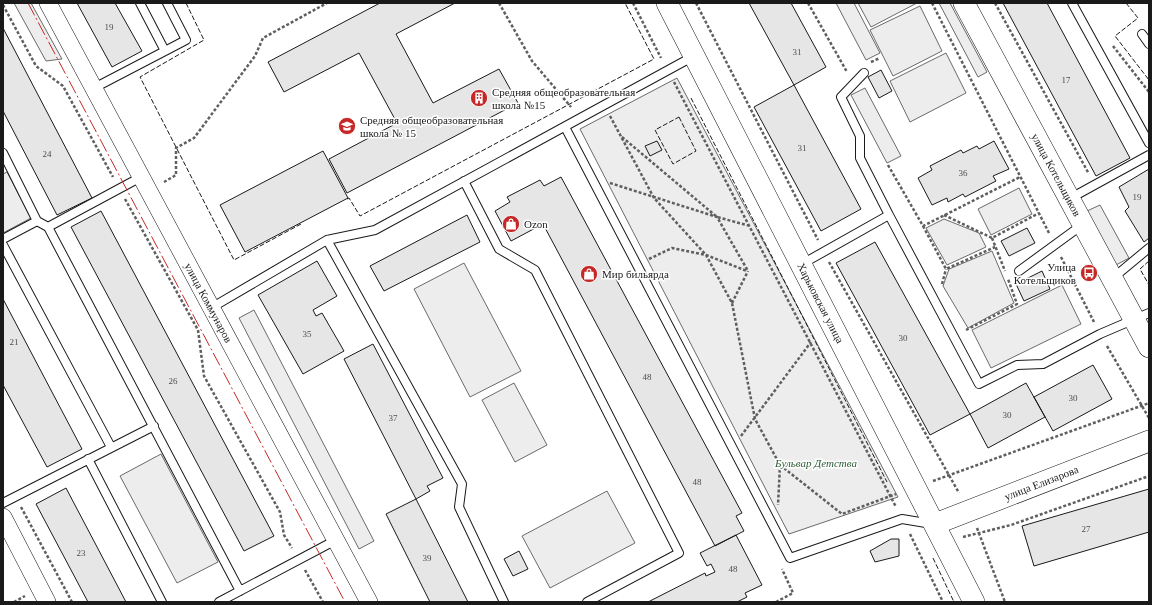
<svg xmlns="http://www.w3.org/2000/svg" width="1152" height="605" viewBox="0 0 1152 605" font-family="Georgia,serif">
  <style>
    .built { fill: #ededed; stroke: #6a6a6a }
    .building { fill: #e6e6e6; stroke: #1a1a1a }
    .lines { fill: none; stroke-linecap: round; stroke-linejoin: round }
    .service-casing { stroke: #1a1a1a; stroke-width: 10 }
    .minor-casing { stroke: #1a1a1a; stroke-width: 18 }
    .tertiary-casing { stroke: #1a1a1a; stroke-width: 22 }
    .path { stroke: #5f5f5f; stroke-width: 2.5; stroke-dasharray: 3 2; stroke-linecap: butt }
    .service { stroke: #fff; stroke-width: 8 }
    .minor { stroke: #fff; stroke-width: 17 }
    .tertiary { stroke: #fff; stroke-width: 21 }
    .fence { stroke: #1a1a1a; stroke-width: 1; stroke-dasharray: 5 2; stroke-linecap: butt }
    .power { stroke: #c62828; stroke-width: 1; stroke-dasharray: 14 3 2 3; stroke-linecap: butt }
    .labels { text-anchor: middle; stroke-width: 3; stroke-linejoin: round; paint-order: stroke }
    .number-label { font-size: 9px; fill: #4d4d4d }
    .poi-label { font-size: 11px; fill: #1a1a1a; stroke: #fff; text-anchor: start }
    .street-label { font-size: 11px; fill: #1a1a1a; stroke: #fff }
    .park-label { font-size: 11px; font-style: italic; fill: #2b5a34; stroke: #fff }
  </style>
  <rect width="100%" height="100%" fill="#fff"/>
  <path class="built" d="M14,3H31L62,59L46,61Z
    M836,3H854L880,53L866,60Z
    M858,3H917L871,27Z
    M939,3H950L987,72L978,77Z
    M920,6L942,51L893,76L870,30Z
    M946,53L966,93L910,122L890,81Z
    M677,78L898,497L789,534L778,513L580,129Z
    M865,88L901,156L887,163L851,95Z
    M7,172L31,218L3,233V174Z
    M1019,188L1032,214L991,235L978,209Z
    M1100,205L1129,258L1116,265L1087,211Z
    M944,219L979,233L986,247L947,265L926,228Z
    M992,251L1014,303L968,328L943,286L949,269Z
    M464,263L521,371L470,397L414,289Z
    M1062,285L1081,324L991,368L972,330Z
    M254,310L374,541L359,549L239,318Z
    M514,383L547,445L515,462L482,400Z
    M161,454L218,562L177,583L120,476Z
    M607,491L635,543L550,588L522,536Z"/>
  <path class="building" d="M77,3H115L142,51L112,67Z
    M380,3H455L396,34L433,103L499,69L518,103L347,193L329,159L397,123L359,53L284,92L268,62Z
    M749,3H791L826,67L794,85Z
    M1003,3H1047L1130,158L1096,176Z
    M3,28L92,198L57,215L3,111Z
    M881,70L892,91L879,98L868,77Z
    M794,85L861,209L821,231L754,107Z
    M657,141L662,150L650,156L645,146Z
    M994,141L1009,169L993,176L996,181L965,197L963,194L948,202L947,198L932,205L918,178L932,170L930,166L961,150L963,153L977,146L979,149Z
    M323,151L348,198L245,252L220,205Z
    M1149,169V238L1144,242L1125,211L1129,207L1119,187Z
    M561,177L742,513L736,516L744,531L715,546L543,224L511,241L495,211L510,202L507,197L540,180L544,186Z
    M101,211L274,536L244,551L71,227Z
    M467,215L480,242L384,291L370,266Z
    M1027,228L1035,243L1009,256L1001,241Z
    M875,242L970,414L930,435L836,263Z
    M317,261L337,296L313,310L316,316L322,313L344,351L303,374L258,295Z
    M1042,271L1050,289L1024,301L1016,284Z
    M3,299L82,449L47,467L3,385Z
    M373,344L443,478L427,486L430,491L416,499L344,359Z
    M1093,365L1112,399L1053,431L1034,397Z
    M1026,383L1045,417L988,448L970,414Z
    M66,488L126,602H88L36,504Z
    M1149,489V532L1034,566L1022,526Z
    M416,499L468,602H430L386,514Z
    M736,535L762,585L745,593L747,597L737,602H648L705,573L706,576L715,572L711,564L707,566L700,553Z
    M891,539H899V556L875,562L870,551Z
    M519,551L528,569L513,576L504,559Z"/>
  <g class="lines">
    <defs>
      <path id="service" d="M1072,3L1149,143
        M1142,34L1149,44
        M165,51L186,40L167,3
        M94,88L165,51L140,3
        M565,127L790,558L902,519L932,524
        M3,153L37,221
        M464,181L499,249L535,270L679,553L587,602
        M1069,199L1149,155
        M889,215L979,384L1017,365L1043,364L1100,334L1149,313
        M48,227L240,591
        M3,239L37,221L48,227L141,177
        M327,240L462,484L459,507L504,602
        M3,245L111,447
        M802,264L889,215L860,158V136L841,97L864,73
        M1019,271L1082,225
        M1113,278L1149,248
        M211,308L327,240L375,230L694,56
        M88,459L162,602
        M3,503L154,426
        M219,602L336,540"/>
      <g id="minor">
        <path id="s1" d="M48,3L369,602"/>
        <path d="M3,517L47,602"/>
      </g>
      <g id="tertiary">
        <path id="s2" d="M667,3L974,602"/>
        <path id="s3" d="M964,3L1149,347"/>
        <path id="s4" d="M935,524L1149,441"/>
      </g>
    </defs>
    <use href="#service" class="service-casing"/>
    <use href="#minor" class="minor-casing"/>
    <use href="#tertiary" class="tertiary-casing"/>
    <path class="path" d="M499,3L532,61L571,107
      M633,3L661,58
      M696,3L818,240
      M808,3L847,72
      M932,3L1049,233
      M995,3L1089,174
      M3,5L36,66L63,86L113,177
      M1113,46L1149,92
      M871,62L880,58
      M674,82L896,507
      M610,116L654,198L706,255L732,303L755,419L780,465L778,505
      M622,137L717,217L750,226
      M888,165L923,226L1020,177
      M164,182L176,175V148L194,138L255,56L263,38L327,3
      M610,183L717,217L748,271
      M125,199L198,330L204,376L280,512L284,535L292,548
      M944,215L992,238L1039,213
      M923,226L946,269L995,247
      M992,238L1005,271
      M1061,257L1094,322
      M649,259L672,248L706,255L747,271
      M829,262L959,493
      M942,284L946,269
      M732,303L748,271
      M966,330L1017,304L1008,279
      M1107,346L1149,418
      M741,436L811,342
      M780,465L842,514L896,494
      M933,481L1149,403
      M21,507L72,602
      M977,528L1005,602
      M910,534L943,602
      M963,537L1011,525L1149,476
      M305,570L323,602
      M14,602L25,596
      M776,602L793,593L782,569"/>
    <use href="#service" class="service"/>
    <use href="#minor" class="minor"/>
    <use href="#tertiary" class="tertiary"/>
    <path class="fence" d="M186,3L204,40L140,77L234,260L301,224
      M1126,3L1138,18L1115,36L1149,80
      M691,98L887,482
      M679,117L696,151L673,164L655,130Z
      M347,199L349,198L360,216L654,59L625,3
      M1149,261L1140,269L1149,285
      M933,558L954,602"/>
    <path class="power" d="M28,3L345,602"/>
  </g>
  <defs>
    <symbol id="building-disc" viewBox="-11 -11 22 22"><circle r="9.5" fill="#c62828" stroke="#fff"/><path d="M-4-6H4V6H1V3H-1V6H-4ZM-2.5-4.3h1.7v1.8h-1.7ZM.8-4.3h1.7v1.8H.8ZM-2.5-1h1.7V.8h-1.7ZM.8-1h1.7V.8H.8Z" fill="#fff"/></symbol>
    <symbol id="school-disc" viewBox="-11 -11 22 22"><circle r="9.5" fill="#c62828" stroke="#fff"/><path d="M0-5L7-2L0 1L-7-2ZM-4 1L0 2.5L4 1V4Q0 6-4 4Z" fill="#fff"/></symbol>
    <symbol id="shop-disc" viewBox="-11 -11 22 22"><circle r="9.5" fill="#c62828" stroke="#fff"/><path d="M-5-2.5h2.3a2.7 3.5 0 0 1 5.4 0H5L5.5 6h-11ZM-1.5-2.5h3a1.5 2.3 0 0 0-3 0Z" fill="#fff"/></symbol>
    <symbol id="bus-disc" viewBox="-11 -11 22 22"><circle r="9.5" fill="#c62828" stroke="#fff"/><path d="M-5-6H5V4H4V6H2V4H-2V6H-4V4H-5ZM-3.5-4V0h7V-4ZM-3.5 1.2v1.5H-2V1.2ZM2 1.2v1.5H3.5V1.2Z" fill="#fff"/></symbol>
  </defs>
  <g fill-rule="evenodd">
    <use href="#building-disc" x="469" y="88" width="20" height="20"/>
    <use href="#school-disc" x="337" y="116" width="20" height="20"/>
    <use href="#shop-disc" x="501" y="214" width="20" height="20"/>
    <use href="#bus-disc" x="1079" y="263" width="20" height="20"/>
    <use href="#shop-disc" x="579" y="264" width="20" height="20"/>
  </g>
  <g class="labels">
    <g class="number-label">
      <text x="109" y="30">19</text>
      <text x="797" y="55">31</text>
      <text x="1066" y="83">17</text>
      <text x="802" y="151">31</text>
      <text x="47" y="157">24</text>
      <text x="963" y="176">36</text>
      <text x="1137" y="200">19</text>
      <text x="307" y="337">35</text>
      <text x="903" y="341">30</text>
      <text x="14" y="345">21</text>
      <text x="647" y="380">48</text>
      <text x="173" y="384">26</text>
      <text x="1073" y="401">30</text>
      <text x="1007" y="418">30</text>
      <text x="393" y="421">37</text>
      <text x="697" y="485">48</text>
      <text x="1086" y="532">27</text>
      <text x="81" y="556">23</text>
      <text x="427" y="561">39</text>
      <text x="733" y="572">48</text>
    </g>
    <g class="poi-label">
      <text x="492" y="96">Средняя общеобразовательная<tspan x="492" dy="13">школа №15</tspan></text>
      <text x="360" y="124">Средняя общеобразовательная<tspan x="360" dy="13">школа № 15</tspan></text>
      <text x="524" y="228">Ozon</text>
      <text x="1076" y="271" text-anchor="end">Улица<tspan x="1076" dy="13">Котельщиков</tspan></text>
      <text x="602" y="278">Мир бильярда</text>
    </g>
    <g class="street-label">
      <text dy="4" stroke="none"><textPath href="#s3" startOffset="195">улица Котельщиков</textPath></text>
      <text dy="4" stroke="none"><textPath href="#s2" startOffset="337">Харьковская улица</textPath></text>
      <text dy="4" stroke="none"><textPath href="#s1" startOffset="340">улица Коммунаров</textPath></text>
      <text dy="4" stroke="none"><textPath href="#s4" startOffset="114">улица Елизарова</textPath></text>
    </g>
    <g class="park-label">
      <text x="816" y="467">Бульвар Детства</text>
    </g>
  </g>
  <rect width="1152" height="605" fill="none" stroke="#1a1a1a" stroke-width="8"/>
</svg>
